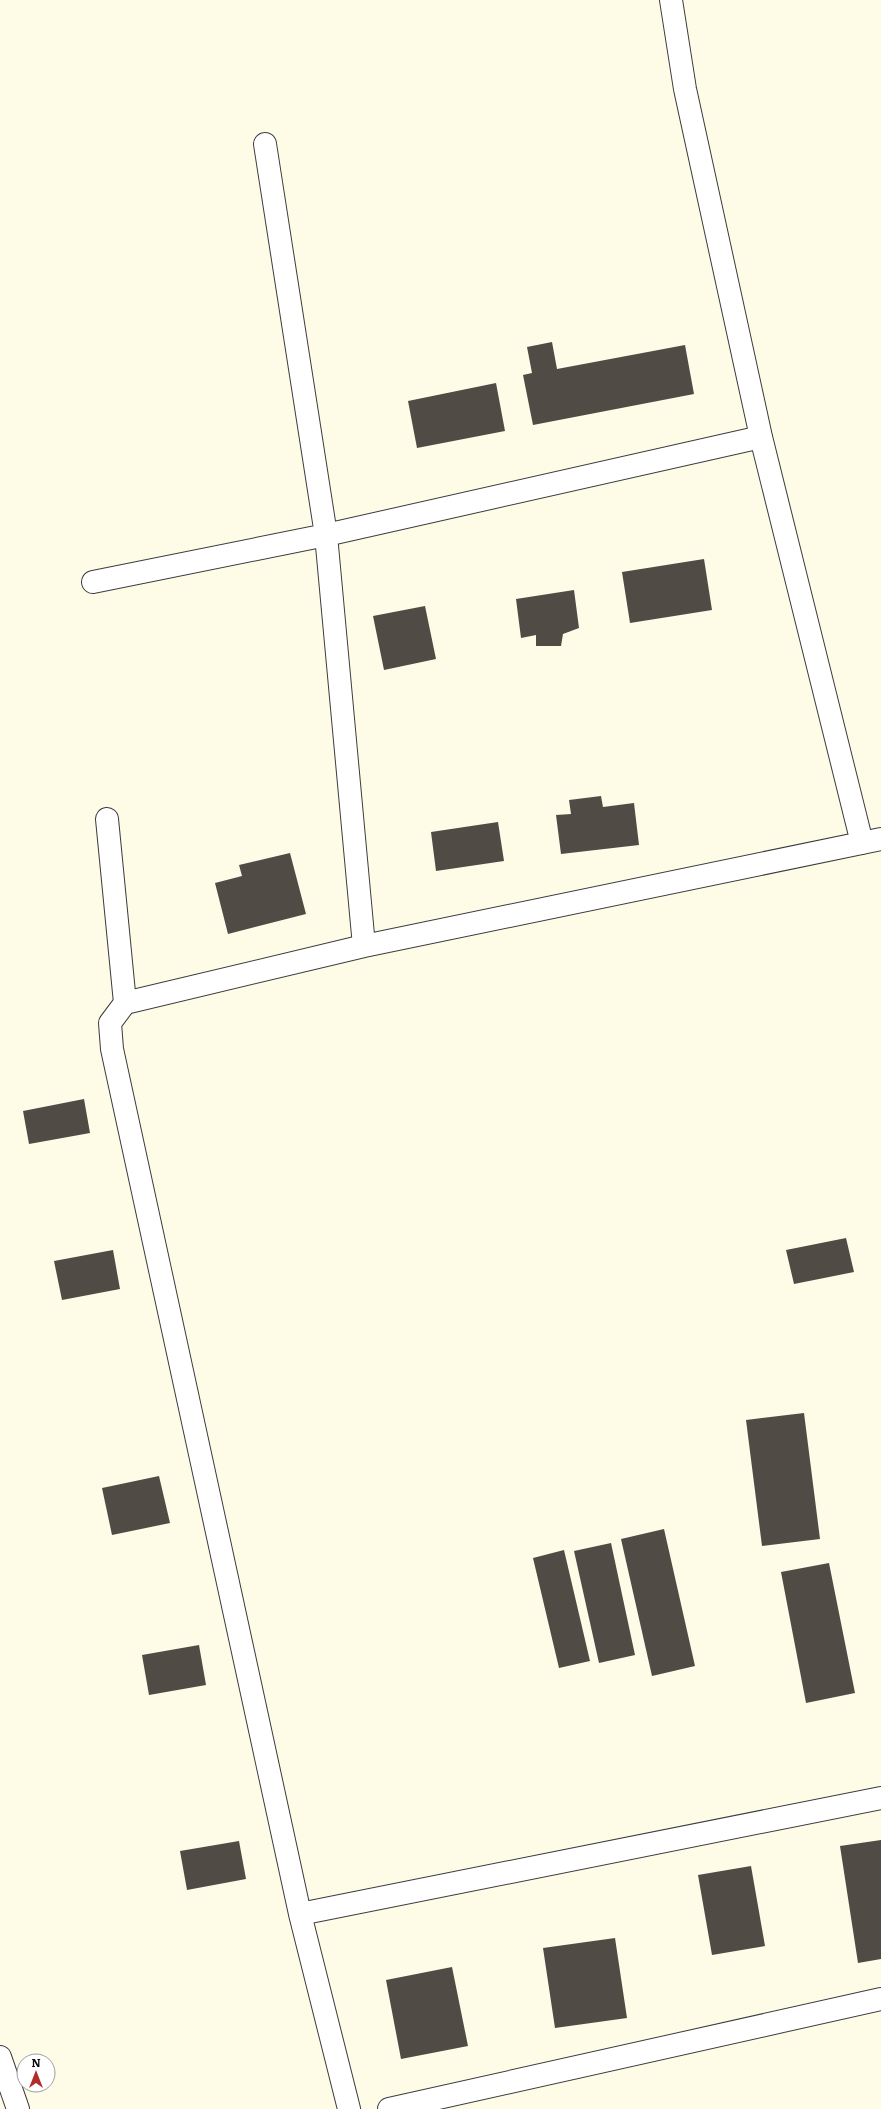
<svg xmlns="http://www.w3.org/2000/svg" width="881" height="2109" font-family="Literata,serif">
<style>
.building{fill:#514b46}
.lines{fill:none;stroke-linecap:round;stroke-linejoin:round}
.minor-casing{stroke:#3c3c3c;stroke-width:24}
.minor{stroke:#fff;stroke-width:22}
</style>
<rect width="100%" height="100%" fill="#fefbe7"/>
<path class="building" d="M552 342 557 369 685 345 694 394 533 425 523 375 532 373 527 347Z
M496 383 505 431 417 448 408 401Z
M704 559 712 610 630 623 622 572Z
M574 590 579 628 563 634 561 646H536V635L521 638 516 599Z
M425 606 436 659 384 670 373 616Z
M601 796 603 807 634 803 639 845 561 854 556 815 571 814 569 800Z
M498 822 504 861 436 871 431 832Z
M290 853 306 914 228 934 215 883 242 876 239 865Z
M84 1099 90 1133 29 1144 23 1111Z
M846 1238 854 1272 794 1284 786 1250Z
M113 1250 120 1289 62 1300 54 1261Z
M804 1413 820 1539 762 1546 746 1420Z
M159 1476 170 1523 112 1535 102 1488Z
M664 1529 695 1666 652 1676 621 1539Z
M611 1543 635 1655 599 1663 574 1551Z
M564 1550 590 1661 559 1668 533 1558Z
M829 1563 855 1693 806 1703 781 1572Z
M199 1645 206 1685 149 1695 142 1655Z
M881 1840V1959L858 1963 840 1846Z
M239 1841 246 1879 187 1890 180 1851Z
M751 1866 765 1946 712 1955 698 1875Z
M615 1938 627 2018 555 2028 543 1948Z
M452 1967 468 2046 401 2059 386 1980Z"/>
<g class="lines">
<g class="minor-casing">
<path id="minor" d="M671 0 685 89 761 437 862 843
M265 144 326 535 364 946
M93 582 326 535 761 437
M107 819 125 1003
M300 1914 881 1798
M0 2057 18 2109
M349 2109 300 1914 112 1049 110 1023 125 1003 364 946 881 839
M389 2109 881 1999"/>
</g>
<use href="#minor" class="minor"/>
</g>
<g transform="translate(36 2073)"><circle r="19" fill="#ffffff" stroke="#9d9d9d"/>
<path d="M0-3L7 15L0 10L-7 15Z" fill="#b12d2a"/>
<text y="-6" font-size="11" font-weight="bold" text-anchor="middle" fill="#090909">N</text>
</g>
</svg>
